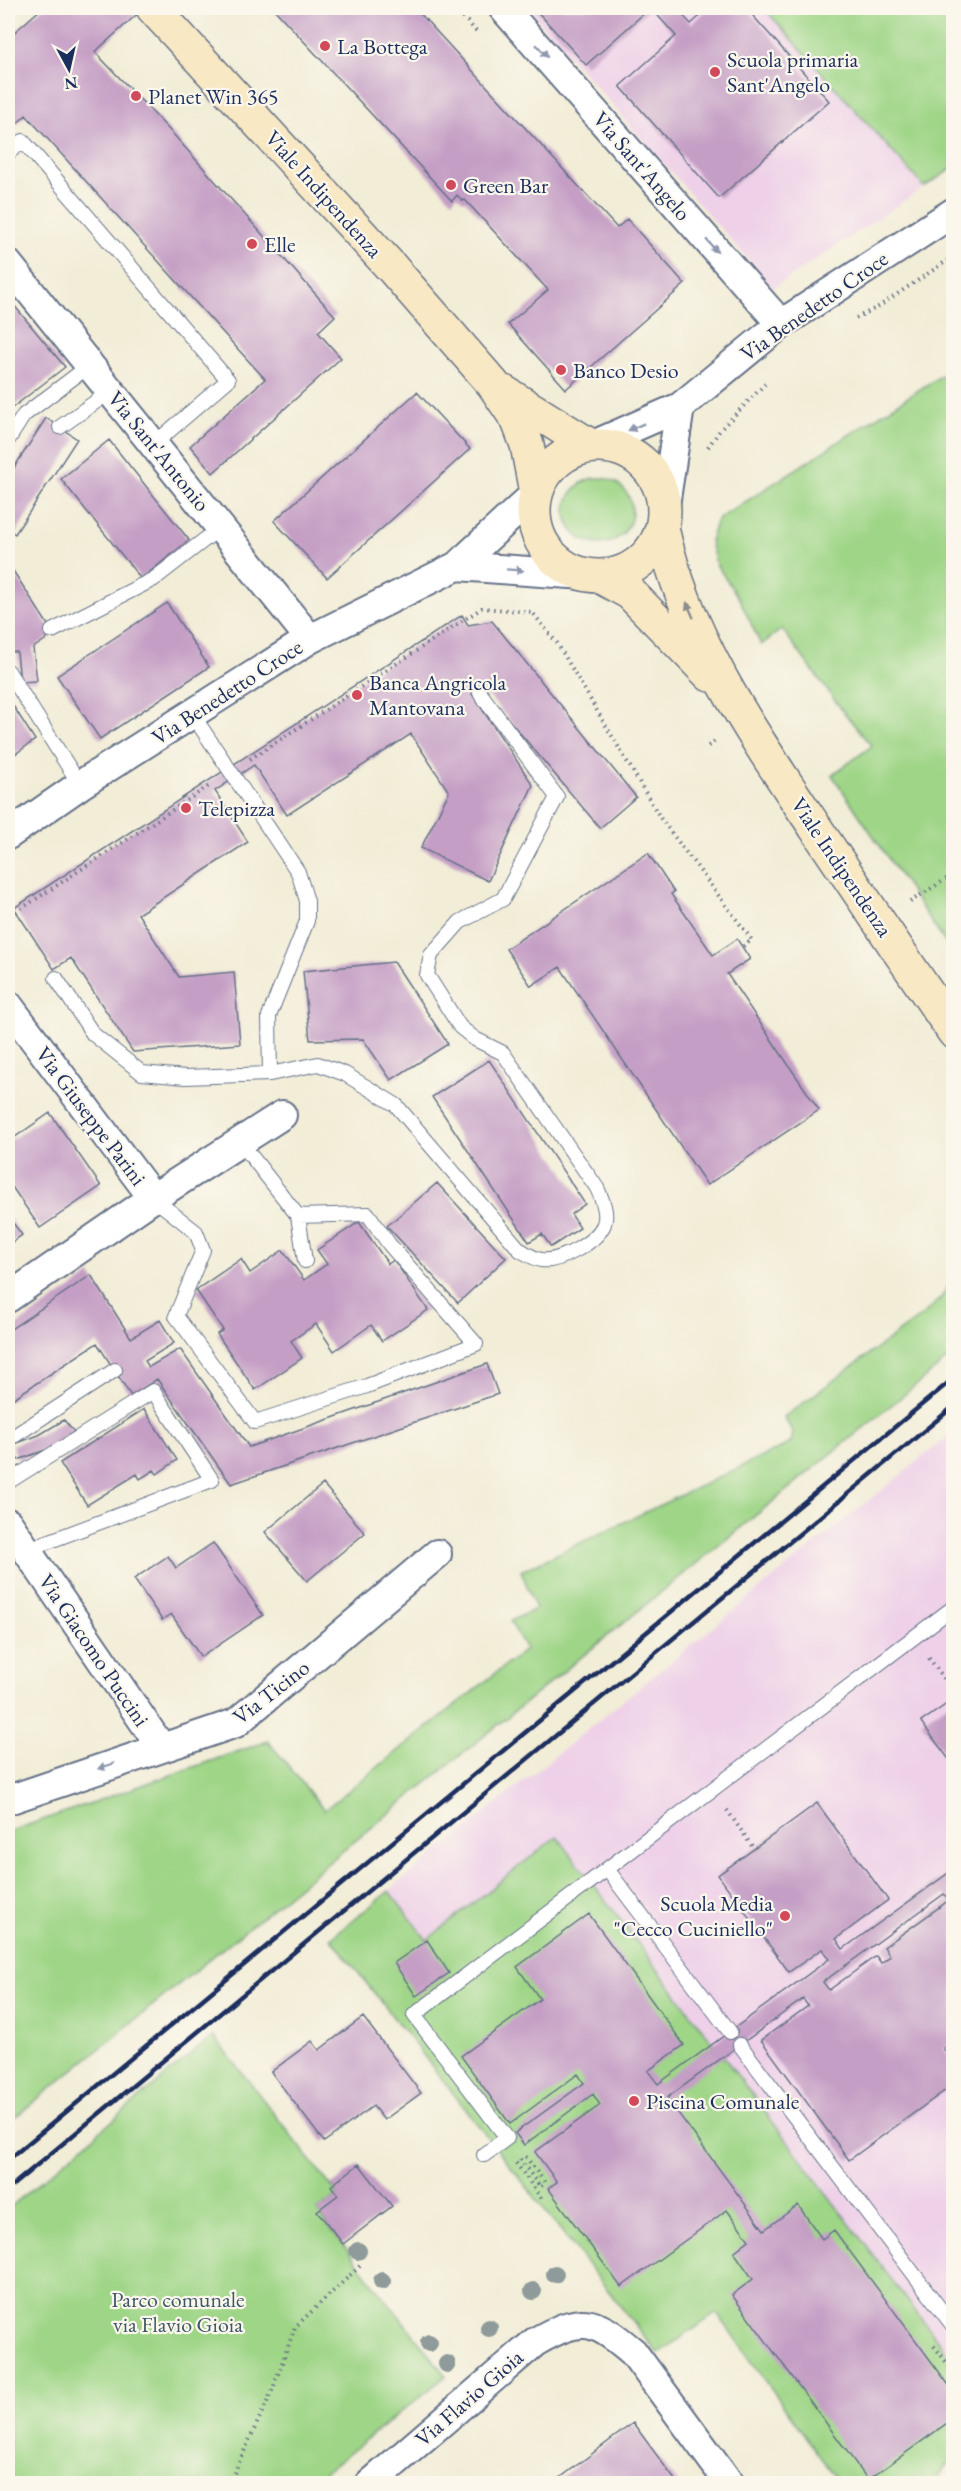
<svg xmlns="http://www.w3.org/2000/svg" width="961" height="2491" font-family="'EB Garamond',serif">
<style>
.built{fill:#eed0e8}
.green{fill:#9ed586;stroke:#5c8272;stroke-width:1.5}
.building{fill:#c49ec5;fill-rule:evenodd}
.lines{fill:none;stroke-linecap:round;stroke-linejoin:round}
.service-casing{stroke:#667288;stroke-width:16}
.minor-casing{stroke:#667288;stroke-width:32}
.secondary-casing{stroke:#667288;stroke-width:36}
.path{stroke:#667288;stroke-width:4;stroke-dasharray:1.5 4.5;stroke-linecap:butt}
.service{stroke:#fff;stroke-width:14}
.minor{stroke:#fff;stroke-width:28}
.secondary{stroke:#f8e8c3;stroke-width:33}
.rail{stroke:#1b2f5e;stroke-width:4.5}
.tree{fill:#8e9b9a}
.oneway{fill:#8d97ae}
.oneway2{fill:#8a8c90}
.poi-dot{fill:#d1495b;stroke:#fbf7ec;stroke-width:2}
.labels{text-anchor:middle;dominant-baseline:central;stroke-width:4.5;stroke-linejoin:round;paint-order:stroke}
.poi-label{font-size:22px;fill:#1b2f5e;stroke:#fbf7ec;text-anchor:start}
.street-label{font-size:22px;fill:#1b2f5e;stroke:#fbf7ec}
.park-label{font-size:22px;fill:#3c5868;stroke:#fbf7ec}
</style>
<rect width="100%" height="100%" fill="#fbf7ec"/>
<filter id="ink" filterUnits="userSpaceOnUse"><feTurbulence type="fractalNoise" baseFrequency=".0167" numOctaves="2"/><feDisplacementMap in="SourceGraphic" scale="12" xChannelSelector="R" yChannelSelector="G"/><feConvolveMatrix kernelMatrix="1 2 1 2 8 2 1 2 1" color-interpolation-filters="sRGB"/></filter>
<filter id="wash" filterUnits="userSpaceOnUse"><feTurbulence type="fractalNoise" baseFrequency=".008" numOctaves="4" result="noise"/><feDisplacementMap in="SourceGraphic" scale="24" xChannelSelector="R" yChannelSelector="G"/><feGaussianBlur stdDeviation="1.35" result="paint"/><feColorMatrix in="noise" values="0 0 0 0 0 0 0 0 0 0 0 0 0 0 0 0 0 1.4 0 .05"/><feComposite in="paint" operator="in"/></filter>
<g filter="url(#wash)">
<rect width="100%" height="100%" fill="#f2edd7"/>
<path class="built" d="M527 8H953V168L773 288Z
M953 1432V2361L557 1837 427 1940 389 1891Z"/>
<path class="green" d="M764 8H953V168L924 187Z
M953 368V954L832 775 872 746 845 714 782 629 761 645 740 600 716 564 710 541 717 520Z
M566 511a33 33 0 1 1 66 0a33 33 0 1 1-66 0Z
M953 1278V1355L8 2123V1832L268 1741 324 1810 526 1649 510 1621 536 1609 521 1571 791 1443 793 1432 784 1417 925 1313 941 1298Z
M557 1836 953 2361V2456L934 2483H839L717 2313 658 2354 331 1938 389 1891 427 1940Z
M213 2036 338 2195 317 2211 446 2376 312 2483H8V2209Z"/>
<g id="blocks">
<path class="building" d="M42 8H144L95 52 174 135 335 316 318 332 341 358 213 473 190 446 265 379 26 115 8 132V38Z
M273 8H415L617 228 627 219 685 284 566 389 508 324 548 290 465 200 463 201 457 195 452 201Z
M534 8H650L586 65Z
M651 8H676L691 24 709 8H746L829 101 719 198 620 86 676 36Z
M8 298 65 367 8 411Z
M417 392 470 449 327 578 274 521Z
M46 418 77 439 15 534 8 529V477Z
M109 440 189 540 141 579 61 479Z
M8 563 54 634 33 648 37 681 20 682 17 652H8Z
M167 603 209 667 100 739 57 676Z
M462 615 468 625 492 621 636 797 600 828 482 688 472 694 533 785 488 881 421 848 449 792 411 734 287 815 254 765 215 791 248 842 138 914 179 977 234 972 240 1044 133 1052 71 958 54 969 14 908Z
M8 698 35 740 8 759Z
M648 853 674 892 671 894 713 955 737 939 750 959 727 974 819 1110 707 1185 560 967 531 986 506 949Z
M394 962 448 1044 391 1080 363 1039 310 1040 303 971Z
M489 1060 585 1204 571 1214 580 1228 551 1247 542 1234 529 1242 432 1097Z
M50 1113 101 1186 40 1228 8 1181V1142Z
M437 1183 506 1258 458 1303 387 1226Z
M8 1216 22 1235 8 1245Z
M359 1222 388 1264 394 1260 428 1310 382 1341 371 1325 334 1351 316 1324 291 1341 302 1358 255 1390 217 1334 223 1330 196 1290 241 1259 250 1273 283 1250 304 1280 327 1264 317 1250Z
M91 1275 131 1338 160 1320 174 1343 145 1361 149 1367 180 1349 249 1447 487 1364 498 1394 231 1484 157 1379 131 1396 97 1343 8 1402V1331Z
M144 1409 177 1460 157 1474 154 1470 140 1479 137 1474 87 1505 60 1463Z
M64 1420 74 1432 48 1449 18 1460 12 1445 39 1435Z
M323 1484 365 1533 307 1581 265 1532Z
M213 1543 263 1615 201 1657 171 1614 162 1620 134 1579 168 1556 176 1568Z
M954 1699V1766L921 1722Z
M817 1803 888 1900 836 1939 843 1949 954 1869V2044L952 2042 943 2048 954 2062V2084L849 2160 761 2040 808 2006 803 1999 667 2098 764 2230 798 2205 822 2239 834 2230 954 2392V2418L868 2480 732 2295 753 2279 734 2252 749 2240 727 2210 621 2287 548 2188 557 2182 535 2152 600 2105 593 2094 524 2145 515 2133 584 2083 578 2074 510 2124 461 2056 540 1999 517 1967 589 1914 684 2045 648 2071 658 2084 829 1959 822 1949 789 1972 718 1875ZM944 1894 949 1900 884 1947 890 1956 881 1963 876 1956 829 1990 823 1982Z
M427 1940 449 1973 416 1996 394 1963Z
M363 2017 421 2093 384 2120 373 2106 324 2142 271 2072 312 2041 319 2050Z
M359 2164 392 2206 343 2244 317 2211 338 2195 331 2186Z
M633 2423 678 2484H552Z"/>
</g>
</g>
<g filter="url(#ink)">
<use href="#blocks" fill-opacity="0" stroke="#667288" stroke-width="1.5"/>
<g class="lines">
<g class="service-casing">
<path id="service" d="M8 153 23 141 228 380 154 444
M60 427 111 391
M8 440 24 415 90 365
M52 631 154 579 221 527
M8 671 80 785
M192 714 298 872 307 901V921L269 1016 270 1074 318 1064 345 1074 396 1105 520 1250C526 1253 534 1259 541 1260 559 1263 597 1242 604 1224 608 1212 602 1199 597 1188L503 1053 475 1039 460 1027 427 975 431 955 460 922 503 899 557 797 480 693
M56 978 93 1034 142 1073 185 1077 270 1074
M153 1198 196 1232 203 1250 176 1316 255 1422 367 1386 476 1344 389 1244 368 1214 298 1216 241 1143
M298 1216 305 1261
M8 1440 115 1370
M8 1482 153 1391 212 1480 26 1550
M607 1869 954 1607
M740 2045 954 2327
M484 2155 507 2138 414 2015 607 1869 730 2032"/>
</g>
<g class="minor-casing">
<path id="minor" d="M503 8 781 324
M8 264 310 639
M591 446 680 407 781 324 954 212
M664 512 680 407
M457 566 599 576
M8 835 80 785 310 639 457 566 536 493
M8 1005 153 1198 8 1298
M153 1198 282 1115
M8 1523 161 1747
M8 1800 236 1723 437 1554
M370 2484 535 2342C581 2316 592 2317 633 2352L730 2484"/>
</g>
<g class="secondary-casing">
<path id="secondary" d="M153 8 392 268 493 384 518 421 527 445 536 493
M504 392 591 446
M534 511a65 65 0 1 1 130 0a65 65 0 1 1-130 0Z
M662 528C686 638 754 736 815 827 861 895 907 964 954 1032
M599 576 630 593 710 675"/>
</g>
<path class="path" d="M455 8 476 31
M856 318 878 307 954 256
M708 447 721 429 765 384
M708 746 717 740
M250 759 482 608 532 612 557 643 661 819 752 940 742 947
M910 902 954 874
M16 912 209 786
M929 1658 954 1692
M727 1810 754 1849
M520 2159 540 2187 545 2183 524 2154
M516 2163 542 2199
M934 2346 954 2372
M229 2484 272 2391 295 2327 360 2266"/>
<use href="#service" class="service"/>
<use href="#minor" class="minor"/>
<use href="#secondary" class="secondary"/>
<path class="rail" d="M8 2160 954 1378
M8 2189 954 1406"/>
</g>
<g class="tree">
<circle cx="358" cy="2251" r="9"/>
<circle cx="555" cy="2274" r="9"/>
<circle cx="382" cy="2281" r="9"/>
<circle cx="533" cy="2291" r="9"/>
<circle cx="489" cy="2328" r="9"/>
<circle cx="429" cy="2343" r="9"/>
<circle cx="447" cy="2364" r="9"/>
</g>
<defs><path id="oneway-solid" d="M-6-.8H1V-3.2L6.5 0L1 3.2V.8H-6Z" transform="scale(1.5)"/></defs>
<g class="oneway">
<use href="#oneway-solid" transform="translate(542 51) rotate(49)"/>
<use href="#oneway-solid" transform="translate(712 246) rotate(49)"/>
<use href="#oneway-solid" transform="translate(636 427) rotate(156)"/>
<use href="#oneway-solid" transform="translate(515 570) rotate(4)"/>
<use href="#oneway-solid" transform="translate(106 1766) rotate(161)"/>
</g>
<use class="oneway2" href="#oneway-solid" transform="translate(690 610) rotate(-114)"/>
</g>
<g class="poi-dot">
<circle cx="325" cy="46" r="6"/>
<circle cx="715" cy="72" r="6"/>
<circle cx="136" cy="96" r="6"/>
<circle cx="451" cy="185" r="6"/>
<circle cx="252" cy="244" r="6"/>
<circle cx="561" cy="370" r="6"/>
<circle cx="357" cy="695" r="6"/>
<circle cx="186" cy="808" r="6"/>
<circle cx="785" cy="1916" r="6"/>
<circle cx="634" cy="2101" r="6"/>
</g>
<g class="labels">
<g class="poi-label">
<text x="337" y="46">La Bottega</text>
<text x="727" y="59">Scuola primaria<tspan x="727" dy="25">Sant'Angelo</tspan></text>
<text x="148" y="96">Planet Win 365</text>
<text x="463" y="185">Green Bar</text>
<text x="264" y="244">Elle</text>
<text x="573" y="370">Banco Desio</text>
<text x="369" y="682">Banca Angricola<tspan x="369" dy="25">Mantovana</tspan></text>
<text x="198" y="808">Telepizza</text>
<text x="773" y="1903" text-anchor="end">Scuola Media<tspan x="773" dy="25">"Cecco Cuciniello"</tspan></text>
<text x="646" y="2101">Piscina Comunale</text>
</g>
<g class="street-label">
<text transform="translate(642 166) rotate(49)">Via Sant'Angelo</text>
<text transform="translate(324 194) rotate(48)">Viale Indipendenza</text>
<text transform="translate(814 306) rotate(-35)">Via Benedetto Croce</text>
<text transform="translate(159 451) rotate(51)">Via Sant'Antonio</text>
<text transform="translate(227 692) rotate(-33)">Via Benedetto Croce</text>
<text transform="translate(842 867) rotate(56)">Viale Indipendenza</text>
<text transform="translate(91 1116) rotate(53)">Via Giuseppe Parini</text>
<text transform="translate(94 1650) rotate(56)">Via Giacomo Puccini</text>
<text transform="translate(271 1692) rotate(-38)">Via Ticino</text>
<text transform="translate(469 2398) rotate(-41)">Via Flavio Gioia</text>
</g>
<g class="park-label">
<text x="178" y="2299">Parco comunale<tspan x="178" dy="25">via Flavio Gioia</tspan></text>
</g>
</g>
<rect width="961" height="2491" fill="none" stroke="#fbf7ec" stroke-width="30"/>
<g transform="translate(69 69) rotate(172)" stroke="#fbf7ec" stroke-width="4.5" paint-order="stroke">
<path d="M0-4.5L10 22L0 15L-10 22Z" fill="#1b2f5e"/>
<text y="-9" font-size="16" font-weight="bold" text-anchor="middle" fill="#1b2f5e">N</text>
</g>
</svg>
